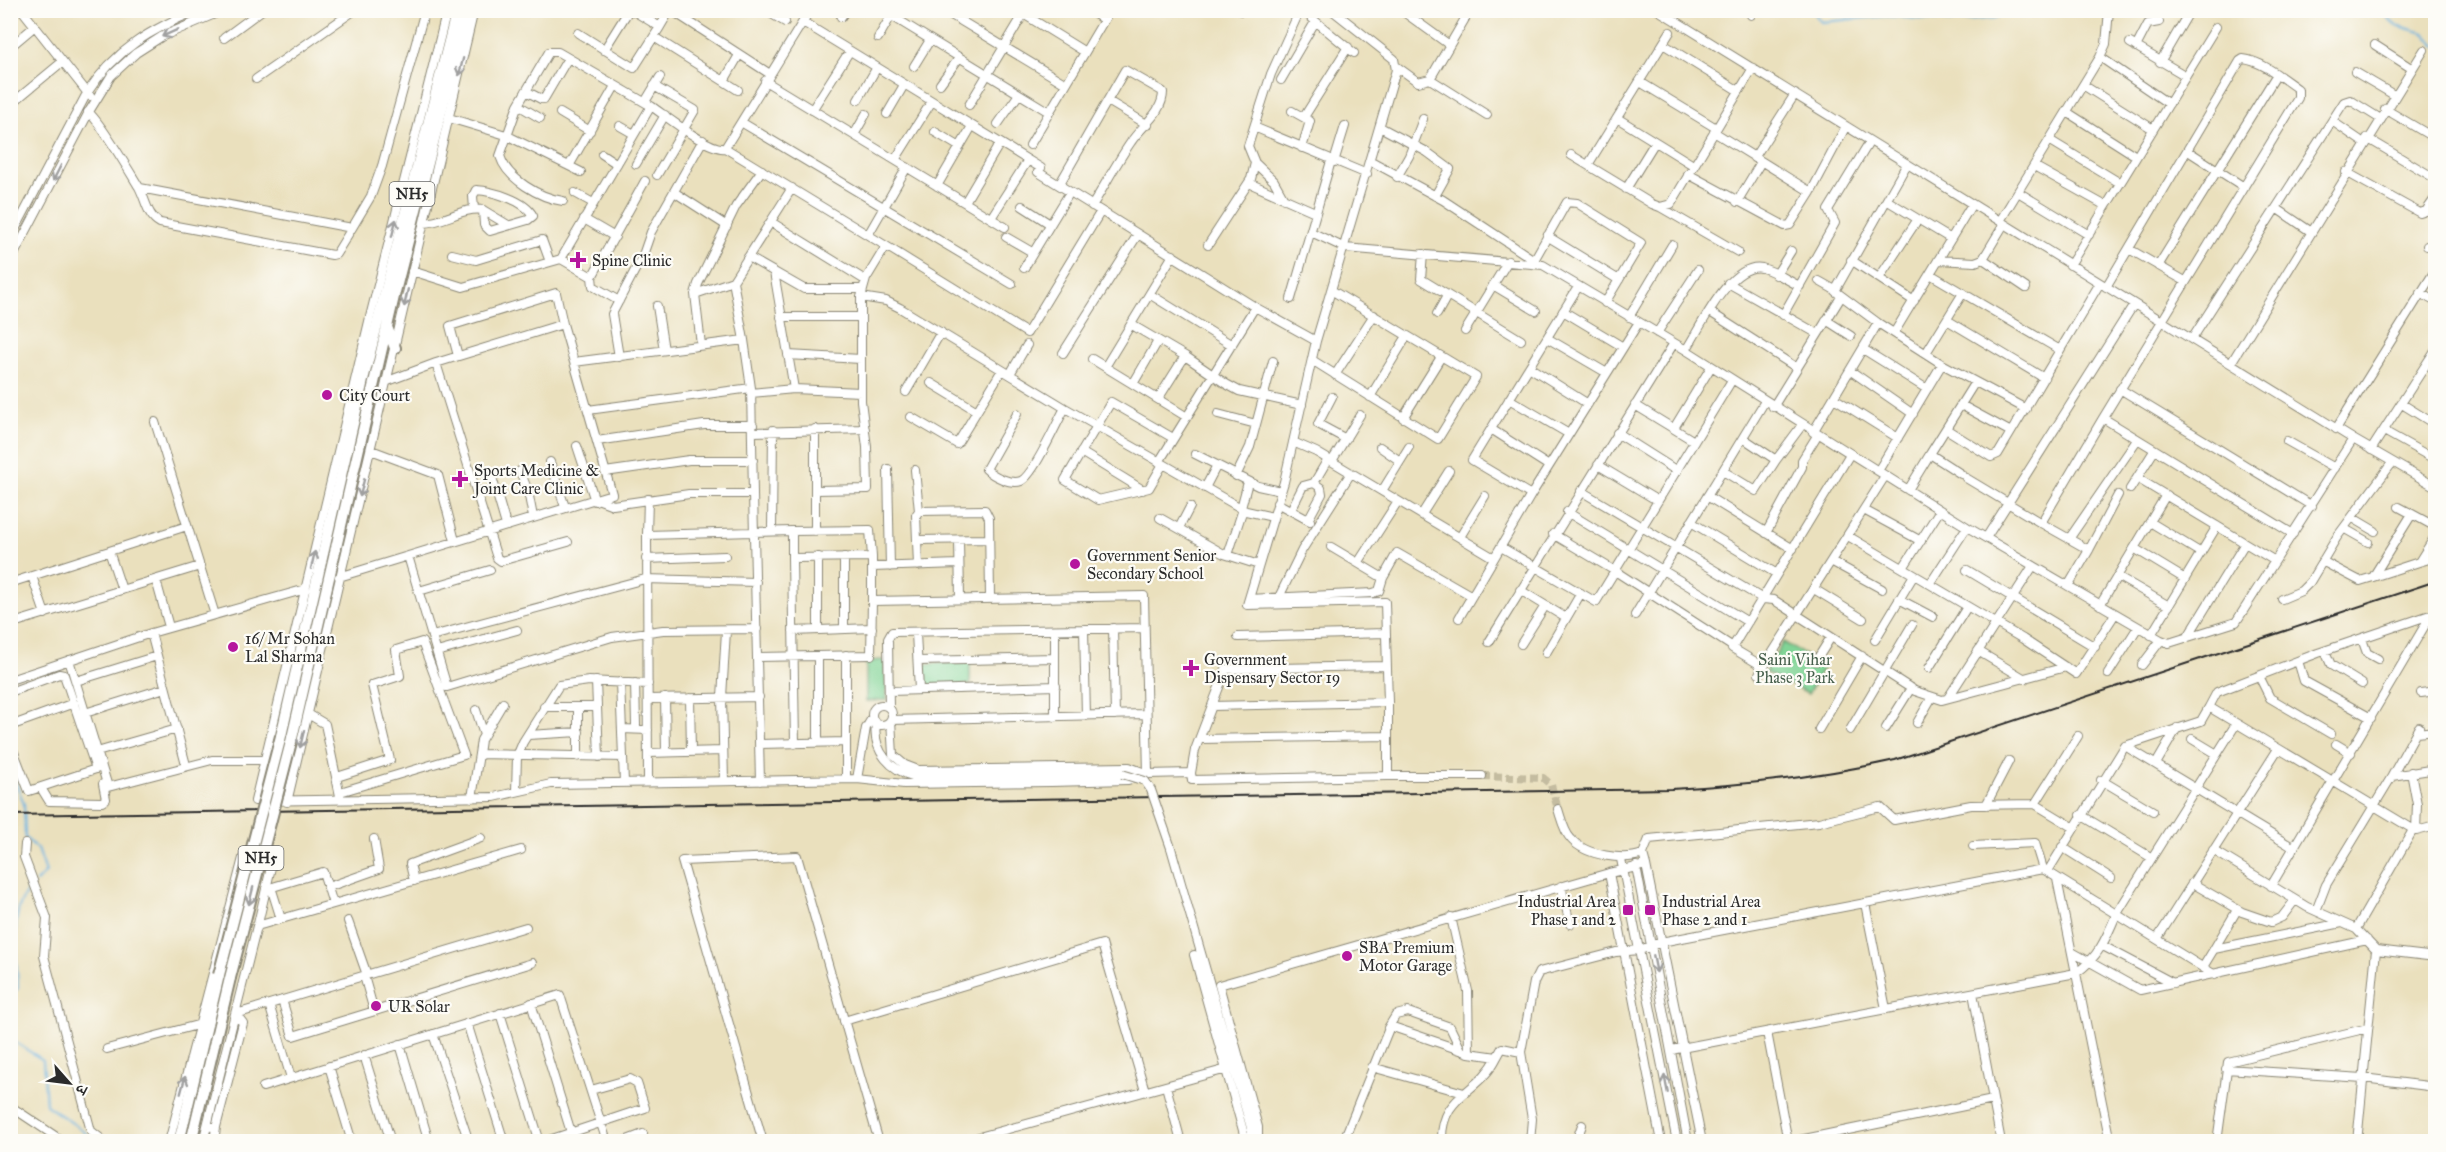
<svg xmlns="http://www.w3.org/2000/svg" width="2446" height="1152" font-family="'IM FELL Great Primer','Noto Serif Devanagari',serif">
<style>
.green{fill:#81d496;stroke:#568060;stroke-width:1.5}
.lines{fill:none;stroke-linecap:round;stroke-linejoin:round}
.stream{stroke:#69b2e1;stroke-width:2}
.minor-tunnel{stroke:#c4bca0;stroke-width:8;stroke-dasharray:8 4;stroke-linecap:butt}
.minor-casing{stroke:#8a8674;stroke-width:10}
.highway-casing{stroke:#8a8674;stroke-width:14}
.minor{stroke:#fff;stroke-width:8}
.highway{stroke:#fff;stroke-width:10}
.rail{stroke:#2b2b2b;stroke-width:2}
.minor-bridge-casing{stroke:#8a8674;stroke-width:10;stroke-linecap:butt}
.highway-bridge-casing{stroke:#8a8674;stroke-width:14;stroke-linecap:butt}
.minor-bridge{stroke:#fff;stroke-width:8}
.highway-bridge{stroke:#fff;stroke-width:10}
.oneway{stroke:#a0a0a0}
.poi-dot{fill:#b5179e;stroke:#fdfcf7;stroke-width:2}
.labels{text-anchor:middle;dominant-baseline:central;stroke-width:4.5;stroke-linejoin:round;paint-order:stroke}
.shield{fill:#fdfcf7;stroke:#6a6a68;stroke-width:1.5}
.shield-label{font-size:15px;font-weight:bold;fill:#2b2b2b}
.poi-label{font-size:16px;fill:#2b2b2b;stroke:#fdfcf7;text-anchor:start}
.park-label{font-size:16px;fill:#455e4b;stroke:#fdfcf7}
</style>
<rect width="100%" height="100%" fill="#fdfcf7"/>
<filter id="ink" filterUnits="userSpaceOnUse"><feTurbulence type="fractalNoise" baseFrequency=".0167" numOctaves="2"/><feDisplacementMap in="SourceGraphic" scale="12" xChannelSelector="R" yChannelSelector="G"/><feConvolveMatrix kernelMatrix="1 2 1 2 8 2 1 2 1" color-interpolation-filters="sRGB"/></filter>
<filter id="wash" filterUnits="userSpaceOnUse"><feTurbulence type="fractalNoise" baseFrequency=".008" numOctaves="4" result="noise"/><feDisplacementMap in="SourceGraphic" scale="24" xChannelSelector="R" yChannelSelector="G"/><feGaussianBlur stdDeviation="1.35" result="paint"/><feColorMatrix in="noise" values="0 0 0 0 0 0 0 0 0 0 0 0 0 0 0 0 0 1.4 0 .05"/><feComposite in="paint" operator="in"/></filter>
<g filter="url(#wash)">
<rect width="100%" height="100%" fill="#eae0bd"/>
<path class="green" d="M1783 642 1824 666 1808 694 1765 672Z
M884 660 887 700 866 701V661Z
M970 662V685L924 686 925 664Z"/>
<g class="lines">
<path class="stream" d="M1812 10 1821 22 1887 16 1953 22 1994 18 2013 10
M2380 10 2395 25 2424 33 2436 46
M10 767 24 804 25 838 38 849 46 872 36 882
M10 996 18 988C17 956 7 910 32 886
M10 1039 43 1060 46 1105 81 1129 94 1142"/>
</g>
</g>
<g filter="url(#ink)">
<g class="lines">
<path class="minor-tunnel" d="M1482 776 1543 778 1551 785 1558 809"/>
<g class="minor-casing">
<path id="minor" d="M22 10 90 96
M447 10 371 313 255 801 494 797 551 784 857 779 866 728 872 718
M632 10 660 27 670 10
M671 10 770 74
M765 10 785 22
M810 10 725 148 886 246 866 279 861 297V401L867 447 868 489 816 490
M882 10 1049 112
M943 10 1066 84
M1017 10 1085 52
M1089 10 1104 20
M1300 10 1271 74 1254 127 1367 174
M1302 10 1354 53
M1401 10 1448 44
M1658 10 2353 439 2436 487
M1241 11V10
M1751 15 1754 10
M841 17 846 10
M803 22 932 101 895 160
M578 33 634 68 660 27
M654 37 738 90
M224 38 262 10
M878 38 891 16
M2130 43 2186 76
M1663 44 1739 91
M2375 45 2411 68
M10 47 35 26
M2136 47 2148 24 2159 22
M604 50 629 10
M2100 57 2169 104
M2160 62 2188 14
M914 66 930 40
M1396 66 1418 82 1430 79 1470 10
M2355 72 2394 95
M256 79 355 10
M1430 79 1487 115
M1281 80 1315 22
M724 81 739 55
M765 81 1005 227
M1640 82 1716 128
M940 84 959 58
M2083 85 2153 129
M654 86 695 110 657 175
M526 91 541 99
M544 99 568 58
M858 100 876 69
M932 101 1041 168
M1108 101 1148 125
M645 102 660 77
M10 105 62 62
M518 105 540 118
M969 105 1026 10
M2385 109 2436 139
M812 110 849 52
M1292 111 1310 121 1302 148
M88 112C98 118 131 174 139 187 146 200 147 216 160 223L332 255 336 254 352 228 140 188
M2067 112 2136 156
M560 113 590 131
M887 114 904 85
M1304 117 1348 47
M449 118 506 135 581 172
M1617 118 1693 165
M2332 121 2364 143
M741 122 1012 284
M998 124 1019 94
M620 126 634 134
M1380 127 1427 152 1450 169 1435 196
M935 132 960 147
M1714 132 1811 192
M854 135 866 114
M2367 138 2436 179
M2051 141 2120 183
M1030 145 1110 10
M2188 151 2244 187
M602 154 617 164
M1571 155 1652 204 1660 207 1671 204 1753 68
M1754 158 1795 94
M1371 161 1443 200 1534 260
M1334 162 1345 126
M1255 163 1274 181 1284 199
M636 164 665 115
M1907 164 1835 291 1878 323 1942 364
M1588 165 1670 32
M569 166 615 86
M2034 166 2106 206
M2346 172 2420 213 2426 211 2436 197
M1688 174 1785 226 1790 225 1811 192 1846 126
M1397 177 1409 156 1423 119
M645 181 592 277 561 259 651 106C666 116 709 151 725 148
M1249 183 1315 212
M1059 185 1125 70 1160 90 1163 92C1163 113 1141 126 1131 142 1117 162 1105 185 1092 206
M937 186 972 126
M1626 189 1655 142
M674 192 727 226
M2018 192 2089 235
M575 193 593 203
M563 201C540 198 507 179 500 156L518 105 549 52H558L651 106
M1888 201 1951 239
M965 202 1000 143
M1737 202 1761 162
M1022 206 1050 224
M1660 207 1738 252
M2276 208 2310 231
M483 210 508 225
M1101 211 1255 307 1316 341
M991 218 1028 160
M584 219 615 237
M2000 221 2100 57 2106 44 2109 10
M771 222 865 280
M424 223C445 222 463 207 483 210L484 225 490 231 528 220 533 216C525 200 492 191 476 190L473 196 474 209
M352 228 371 196 382 166 425 10
M1311 232 1345 248 1543 265 1686 350 1967 527 2161 640 2169 643 2236 622 2353 439
M868 235 907 167
M1547 236 1619 280
M1006 237 1032 252
M10 239 87 93C115 50 151 29 198 10
M1208 245 1251 179 1255 163 1248 146 1254 127
M886 246 1027 333 1101 211 1038 172
M2427 246H2436
M2129 249 2185 281
M452 254 476 260 542 240 550 262
M1423 254 1421 279 1521 340
M748 257 804 289H863
M1983 259 2026 288
M1851 260 1914 301
M1938 260 1975 262 1983 259 2004 224
M10 262 90 110 111 76 136 53 161 37 224 10
M1533 262 1567 202 1577 203 1641 243 1605 303
M2070 265 2216 27
M2158 266 2277 74
M1024 268 1070 192
M412 271 463 287 561 259
M774 272 794 389
M1930 274 2060 350
M1776 275 1791 251
M592 277 593 286 619 301
M1879 278 1918 219
M1819 281 1835 290
M1728 283 1818 334
M1493 285 1536 311
M1578 287 1472 460 1531 495 1639 322
M2106 287 2240 61 2243 59C2262 61 2282 78 2298 89V98L2103 418 2293 534
M2420 293 2436 302
M695 294 733 281
M1151 295 1232 345
M861 297 886 301 900 308 1065 408 1246 511 1273 517
M1291 299 1331 161
M657 306 664 350
M1563 311 1623 347
M1710 312 1797 368
M1437 314 1447 296
M1783 315 1835 223 1828 210 1870 141
M781 317H861
M1629 317 1672 245
M1826 320 1851 336
M1947 320 2044 378
M1132 325 1185 356 1226 384 1239 391 1302 405
M1465 331 1508 261
M1657 333 1698 270
M1894 333 1972 204
M1547 338 1607 373
M2192 339 2344 102 2350 100 2379 118
M744 340 733 281 792 188
M701 345 695 294 698 284 736 206 762 170
M1863 349 1927 389
M1686 350C1701 327 1730 262 1762 268 1775 271 1788 281 1800 286
M1063 353 1138 234
M1926 353 1963 293
M788 355 861 359
M458 356 450 326 556 293 563 324
M619 357 612 314 643 255 651 232 703 140
M1092 359 1187 417
M1312 360 1438 439 1476 377 1331 290
M574 362 744 340 751 388
M436 363 497 558 501 561 568 542
M2231 363 2424 50
M1105 367 1173 255
M1529 367 1588 404
M1851 371 1913 414
M1010 374 1027 345
M1335 375 1374 315
M931 383 977 411
M1133 384 1158 341
M2120 389 2312 506
M906 392 941 332
M751 393 794 389 861 392
M1332 397 1318 424 1346 439
M1370 397 1407 336
M1834 398 1898 438
M1158 399 1185 356
M1509 399 1569 434
M2402 404 2436 425
M1635 405 1694 441
M1961 405 2011 432
M1773 407 1841 297
M588 410 751 388 753 494
M1017 414 986 469C993 476 1011 485 1021 481 1034 475 1057 422 1065 408
M1218 414 1256 424
M911 417 957 444 1002 370
M1403 418 1441 357
M155 422 215 615
M1674 428 1711 367
M815 429V531
M1491 429 1549 466
M1946 429 1991 457 1998 454 2100 283
M2336 429 2436 269
M2384 431 2436 460
M754 432 865 429
M1813 432 1878 323
M1617 433 1677 471
M597 441 704 425H753
M2287 441 2335 468
M1293 442 1316 452 1494 558
M577 446 595 501
M1380 447 1400 461
M371 450 438 475 455 541
M2371 450 2436 349
M2154 451 2137 478 2275 561
M1081 452 1143 490
M1195 454 1258 486 1281 491
M1930 454 1975 382
M1776 460 1802 425
M1332 461 1360 415
M550 462 565 507
M1159 462 1255 307
M1163 464 1149 488 1098 500 1065 480 1111 402 1173 438
M1598 465 1658 501
M888 469 890 567
M915 470 919 511 916 515 918 566
M520 471 528 491 533 517
M1723 471 1756 491 1776 460 1743 438
M1878 471 1942 364 2026 409
M605 472 689 460H753
M491 474 506 525
M1236 476 1250 447 1273 361
M1966 478 2041 523
M1314 483 1328 459
M1205 488 1217 465
M2130 489 2137 478
M1908 490 1930 454 1961 474
M1382 491 1409 447
M1581 491 1763 599 1774 600 1915 691 1942 700 2066 667
M1707 496 1793 549
M600 500 613 505 689 494H753L760 781
M1277 503 1310 521
M2399 507 2436 527
M1241 508 1248 482
M1291 510 1303 486 1314 483 1321 488 1322 494 1308 520
M1864 510 1921 541
M919 511 985 510 989 518 990 598
M1567 512 1748 622
M1422 514 1449 471
M2412 514 2373 577 2419 562 2436 535
M1160 518 1224 554 1259 565
M2353 518 2375 531
M1691 522 1777 574
M2150 522 2201 553
M1179 528 1190 507
M2345 529 2368 542
M772 531 773 430
M792 531 870 530 872 557
M1766 533 1802 467V460L1818 434
M1553 534 1615 571 1733 647
M647 535 648 499
M1848 536 2023 639 2076 674 2115 614
M1460 537 1485 496
M1986 538 2134 304
M2069 539 2137 440
M917 540 989 539
M959 540 960 599
M1331 547 1383 578
M1501 547 1596 602 1732 380
M2134 548 2185 579
M2089 550 2118 495
M109 551 122 590
M1228 555 1243 509
M408 556 447 687 612 637 663 630 757 629
M792 558 795 744
M646 559 725 556
M1831 561 1882 589
M2322 561 2360 581 2373 577
M2419 562 2436 557
M1358 563 1398 501
M872 567 959 564
M1903 568 1940 510
M1967 570 2095 647
M32 576 45 614
M2117 576 2169 606
M339 577 612 494 563 324 436 363 388 381
M156 580 169 627
M10 583 187 526
M1930 584 1967 527
M2068 586 2089 550 2041 523 2103 418
M1814 589 1863 619
M1520 590 1566 618
M419 591 490 570
M1280 595 1302 550 1351 473
M1249 599 1373 593 1379 591 1383 578 1397 553 1472 596
M1899 599 1933 617
M2282 599 2301 591 2310 582 2337 537 2392 463
M2100 605 2166 495
M2436 613 2318 653 2217 692 2209 707 2416 831 2436 826
M1635 615 1765 401
M1459 618 1531 495
M10 624 200 566
M1113 628 1115 715
M844 629V557
M1084 629 1086 716
M818 630V557
M1055 630V717
M793 631 872 628
M151 633 186 765
M916 633 919 690
M2151 635 2217 526
M432 636 645 579 756 582
M1238 637 1386 633
M2187 638 2245 543
M2362 639 2367 653 2378 659
M1875 640 1914 575
M1489 642 1674 343
M1521 644 1545 606
M1978 651 2025 679
M2325 651 2331 665 2362 684
M437 652 517 630
M1546 653 1581 593
M818 656V742
M758 657 871 655 872 601
M69 660 108 787 212 760H265
M918 661 1055 658
M1816 661 1831 637
M2298 661 2304 681 2371 718
M2142 665 2161 640
M1764 667 1732 648 1850 454
M1929 668 1967 607
M1759 674 1885 476
M2108 674 2138 627
M2259 676 2270 698 2331 734
M10 680 151 633 306 589
M76 681 157 656
M596 681 599 757
M635 683 636 725
M890 691 1056 686
M10 692 59 674 64 675 96 769 29 791 10 742
M2421 693 2436 691
M665 698 666 752
M690 698 691 751
M1948 698 2033 566
M648 699 759 697
M872 715a10 10 0 1 1 20 0a10 10 0 1 1-20 0Z
M1212 706 1388 702 1385 602 1247 605 1284 482 1316 341 1396 70 1394 59 1332 10
M544 707H597
M889 708 888 639 892 632 1144 628
M476 710 484 735
M85 713 165 688
M308 714 325 724 340 796
M1146 714 891 720 893 755 905 765 918 770 1129 767 1148 774
M1917 723 1932 697
M876 724C872 751 891 771 916 777L1122 774
M10 726 74 703
M2419 727 2392 776 2436 769
M1886 728 1911 688
M622 729 648 730
M1819 729 1862 656
M1850 730 1912 625
M2416 733 2436 731
M528 735 579 732
M1200 739 1388 736V702
M2192 739 2217 754
M760 744 846 742
M2336 744 2351 753
M2125 746 2294 848
M97 752 177 729
M648 753 723 751
M479 754 481 740 503 703
M578 757V707
M623 757 624 783
M2156 764 2177 728
M2411 772 2417 804 2416 831
M1191 773 1192 780 1388 776V736
M1388 776H1482
M337 777 390 760 372 685 400 676 396 650 422 642 464 755 340 792
M846 779V655
M857 779 904 784 1051 782 1128 780 1148 774 1191 773 1195 750 1226 669 1386 666
M2101 780 2153 811
M724 781 722 697 726 631
M648 782 647 535 792 531V558L872 557V601L1144 596 1148 774
M41 788 49 801 102 802 106 799 103 784
M516 791 517 756 523 742 559 685 589 681 648 684
M472 798 479 754 623 757 620 682
M287 802 474 10
M2035 804 2078 736
M1986 805 2009 761
M1558 809C1561 818 1564 832 1571 839 1586 856 1624 861 1643 854
M2081 815 2152 858
M25 844 24 857 47 918 44 956 91 1131 105 1142
M1973 846 2035 843 2043 869
M2062 847 2111 878
M1171 848 1255 1142
M2213 850 2307 907 2356 929 2413 830
M1621 859 1677 1142
M1646 865 1643 854 1649 839 1819 822 1880 807 1894 820 1971 805 2035 804 2073 827
M1636 866 1688 1142
M2048 871 2125 746 2201 721 2209 707
M1609 873 1661 1142
M2057 879 2110 1142
M414 881 410 864 481 838
M2192 883 2242 912 2271 922 2282 917 2295 900
M1561 886 1570 924
M2271 886 2431 615
M271 887 281 919
M328 887 379 869 374 839
M266 889 323 872 333 904
M1865 903 1886 1009
M2316 911 2326 885 2392 776
M1451 917 1468 991 1469 1053
M348 921 367 975
M2356 929 2376 950 2436 957
M2157 939 2278 749
M2103 946 2173 983
M2214 949 2237 910
M2072 952 2140 990 2367 940
M1194 955 1244 1134 1251 1142
M2203 967 2214 949 2342 923
M364 976 374 1011
M1973 993 2001 1142
M282 1000 293 1036 532 963
M531 1003 574 1142
M269 1004 291 1078
M500 1013 540 1142
M844 1021 1102 944 1145 1091
M467 1023 504 1142
M1388 1028 1396 1015 1408 1012 1450 1027 1461 1050
M1767 1032 1788 1142
M433 1034 469 1142
M400 1044 429 1142
M107 1049 201 1024
M1671 1050 2076 973C2098 958 2106 939 2116 915L2236 724
M1521 1052 1532 1119 1530 1142
M364 1055 391 1142
M329 1066 352 1142
M1372 1067 1464 1093
M2226 1069 2363 1078 2436 1087
M1166 1086 1181 1142
M263 1087 560 995 607 1142
M10 1106 64 1142
M212 1127H216L214 1142
M216 1127 243 1023 236 1014 526 927
M169 1142 243 858 248 853 269 859 272 863 257 928
M203 1142 257 926 521 850
M543 1142 645 1108 637 1083 630 1079 591 1090
M622 1142 643 1134
M763 1142 682 861 797 856 879 1142
M961 1142 1227 1069
M1258 1142V1127L1219 985 1609 873 1646 865 1702 1142
M1343 1142 1390 1026 1469 1053 1497 1057 1502 1048 1521 1052 1534 982 1539 972 1616 952 1640 950 1661 942 2043 869 2215 975
M1442 1142C1440 1094 1479 1094 1497 1057
M1576 1142 1582 1125
M1790 1142 1993 1100
M2217 1142 2228 1062 2368 1028
M2357 1142 2376 950"/>
</g>
<g class="highway-casing">
<path id="highway" d="M387 327 395 348
M281 736 364 376 457 10
M292 738 395 292 467 10
M179 1142 219 975
M191 1142 230 978"/>
</g>
<use href="#minor" class="minor"/>
<use href="#highway" class="highway"/>
<path class="rail" d="M10 815 1671 789C1747 785 1820 777 1895 760L2436 581"/>
<g class="minor-bridge-casing">
<path id="minor-bridge" d="M1122 774 1145 781 1151 790 1171 848"/>
</g>
<g class="highway-bridge-casing">
<path id="highway-bridge" d="M219 975 281 736
M230 978 292 738"/>
</g>
<use href="#minor-bridge" class="minor-bridge"/>
<use href="#highway-bridge" class="highway-bridge"/>
</g>
<defs><path id="oneway-shaft" d="M-6 0H5M1.5-3L5.5 0L1.5 3" fill="none" stroke-width="1.6" stroke-linecap="round" stroke-linejoin="round" transform="scale(1.5)"/></defs>
<g class="oneway">
<use href="#oneway-shaft" transform="translate(170 33) rotate(156)"/>
<use href="#oneway-shaft" transform="translate(461 67) rotate(104)"/>
<use href="#oneway-shaft" transform="translate(57 173) rotate(117)"/>
<use href="#oneway-shaft" transform="translate(394 228) rotate(-76)"/>
<use href="#oneway-shaft" transform="translate(406 298) rotate(102)"/>
<use href="#oneway-shaft" transform="translate(362 488) rotate(104)"/>
<use href="#oneway-shaft" transform="translate(313 560) rotate(-77)"/>
<use href="#oneway-shaft" transform="translate(302 739) rotate(103)"/>
<use href="#oneway-shaft" transform="translate(251 896) rotate(104)"/>
<use href="#oneway-shaft" transform="translate(1655 964) rotate(79)"/>
<use href="#oneway-shaft" transform="translate(1666 1084) rotate(-101)"/>
<use href="#oneway-shaft" transform="translate(183 1085) rotate(-75)"/>
</g>
</g>
<g class="poi-dot">
<path d="M575 251h6v6h6v6h-6v6h-6v-6h-6v-6h6z"/>
<circle cx="327" cy="395" r="6"/>
<path d="M457 470h6v6h6v6h-6v6h-6v-6h-6v-6h6z"/>
<circle cx="1075" cy="564" r="6"/>
<circle cx="233" cy="647" r="6"/>
<path d="M1188 659h6v6h6v6h-6v6h-6v-6h-6v-6h6z"/>
<rect x="1622" y="904" width="12" height="12" rx="3"/>
<rect x="1644" y="904" width="12" height="12" rx="3"/>
<circle cx="1347" cy="956" r="6"/>
<circle cx="376" cy="1006" r="6"/>
</g>
<g class="labels">
<g class="shield">
<rect x="389.5" y="182" width="45" height="24" rx="4.5"/>
<rect x="238.5" y="846" width="45" height="24" rx="4.5"/>
</g>
<g class="shield-label">
<text x="412" y="194">NH5</text>
<text x="261" y="858">NH5</text>
</g>
<g class="poi-label">
<text x="592" y="260">Spine Clinic</text>
<text x="339" y="395">City Court</text>
<text x="474" y="470">Sports Medicine &amp;<tspan x="474" dy="18">Joint Care Clinic</tspan></text>
<text x="1087" y="555">Government Senior<tspan x="1087" dy="18">Secondary School</tspan></text>
<text x="245" y="638">16/ Mr Sohan<tspan x="245" dy="18">Lal Sharma</tspan></text>
<text x="1204" y="659">Government<tspan x="1204" dy="18">Dispensary Sector 19</tspan></text>
<text x="1616" y="901" text-anchor="end">Industrial Area<tspan x="1616" dy="18">Phase 1 and 2</tspan></text>
<text x="1662" y="901">Industrial Area<tspan x="1662" dy="18">Phase 2 and 1</tspan></text>
<text x="1359" y="947">SBA Premium<tspan x="1359" dy="18">Motor Garage</tspan></text>
<text x="388" y="1006">UR Solar</text>
</g>
<g class="park-label">
<text x="1795" y="659">Saini Vihar<tspan x="1795" dy="18">Phase 3 Park</tspan></text>
</g>
</g>
<rect width="2446" height="1152" fill="none" stroke="#fdfcf7" stroke-width="36"/>
<g transform="translate(69 1083) rotate(118)" stroke="#fdfcf7" stroke-width="4.5" paint-order="stroke">
<path d="M0-4.5L10 22L0 15L-10 22Z" fill="#2b2b2b"/>
<text y="-9" font-size="16" font-weight="bold" text-anchor="middle" fill="#2b2b2b">उ</text>
</g>
</svg>
